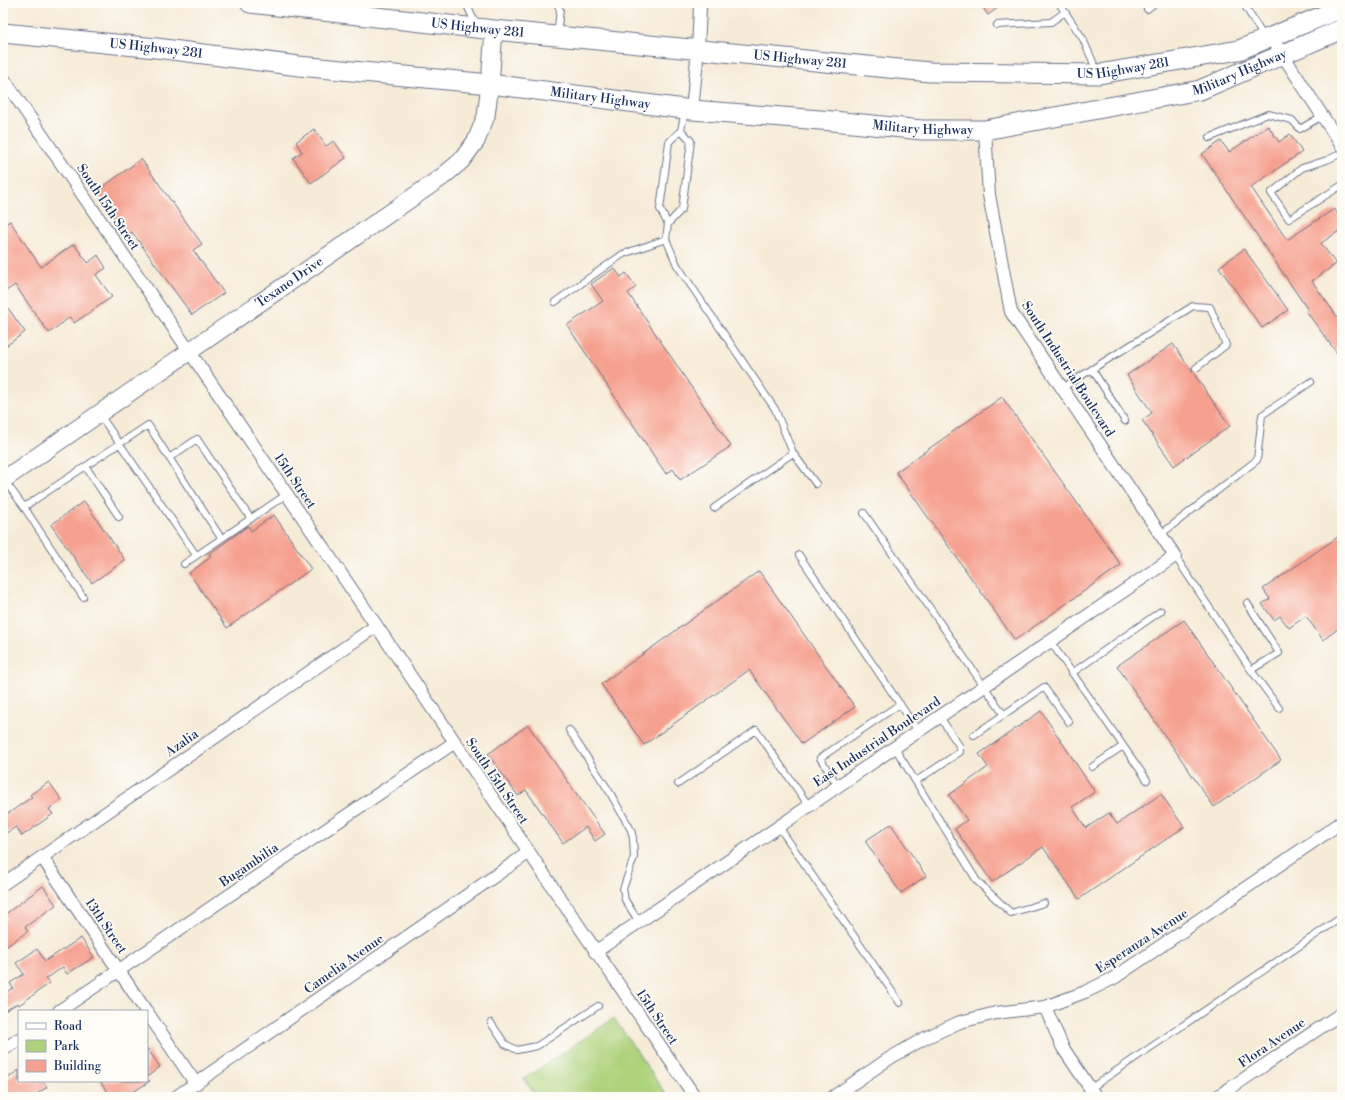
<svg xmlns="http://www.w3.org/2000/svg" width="1345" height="1100" font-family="'Libre Bodoni',serif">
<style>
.green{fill:#add27c;stroke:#64806d}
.building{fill:#f6a190}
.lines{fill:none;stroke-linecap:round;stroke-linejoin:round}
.lane-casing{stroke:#687188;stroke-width:8}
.street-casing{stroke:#687188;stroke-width:14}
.secondary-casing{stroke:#687188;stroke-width:19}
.primary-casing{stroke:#687188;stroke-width:21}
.lane{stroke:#fff;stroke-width:6}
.street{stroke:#fff;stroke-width:12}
.secondary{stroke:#fff;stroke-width:17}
.primary{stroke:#fff;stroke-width:19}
.labels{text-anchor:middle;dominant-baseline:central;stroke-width:3.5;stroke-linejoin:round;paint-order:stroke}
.street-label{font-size:13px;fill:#1b2f5e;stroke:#fdfcf7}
</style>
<rect width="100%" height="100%" fill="#fdfcf7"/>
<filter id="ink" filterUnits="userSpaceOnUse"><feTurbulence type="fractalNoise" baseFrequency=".025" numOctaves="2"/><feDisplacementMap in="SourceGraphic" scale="8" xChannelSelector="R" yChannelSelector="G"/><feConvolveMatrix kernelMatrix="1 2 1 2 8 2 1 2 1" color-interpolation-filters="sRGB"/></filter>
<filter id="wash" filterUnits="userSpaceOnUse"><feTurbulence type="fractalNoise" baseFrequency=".012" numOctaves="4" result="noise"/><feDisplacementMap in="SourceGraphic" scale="16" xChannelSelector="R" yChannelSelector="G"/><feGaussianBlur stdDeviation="0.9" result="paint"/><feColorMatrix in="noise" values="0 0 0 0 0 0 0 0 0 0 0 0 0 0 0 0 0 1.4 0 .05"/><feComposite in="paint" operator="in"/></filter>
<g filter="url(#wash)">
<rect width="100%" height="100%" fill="#f6ebd7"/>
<path class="green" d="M614 1018 668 1097H536L524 1079Z"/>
<g id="blocks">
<path class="building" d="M980 3H1005L988 15Z
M1268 126 1279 142 1290 134 1302 152 1251 187 1287 240 1334 209 1342 220V229L1321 243 1336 264 1312 281 1342 324V360L1306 311 1308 310 1202 154 1221 141 1229 152Z
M314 129 326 146 334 141 346 158 311 183 293 158 302 152 296 142Z
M141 159 202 244 193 250 224 293 192 315 132 232 127 236 96 192Z
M10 221 41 267 74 244 88 263 98 255 106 268 96 275 112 297 74 323 70 317 49 333 15 285 3 293V226Z
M1244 249 1288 310 1262 328 1219 267Z
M614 268 621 277 626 273 636 287 628 293 731 446 680 480 673 469 666 474 567 325 603 301 591 284Z
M3 301 25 332 3 348Z
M1173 344 1230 426 1174 466 1142 420 1152 413 1127 375Z
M1002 397 1121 565 1015 640 896 472Z
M84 501 125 560 92 583 51 525Z
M274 515 311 569 227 628 189 573 211 557 209 554 248 526 251 531Z
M1342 534V626L1323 640 1306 616 1289 628 1280 616 1274 620 1262 604 1270 599 1263 589Z
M759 571 855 707 802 744 749 670 644 745 601 684Z
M1184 620 1281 760 1214 807 1117 666Z
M1041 711 1095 792 1072 807 1086 828 1109 813 1117 824 1161 794 1184 827 1079 899 1043 847 992 882 955 829 967 820 949 795 988 767 979 754Z
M528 725 605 834 595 841 586 827 563 843 526 790 518 796 488 754Z
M49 782 62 800 49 809 53 814 22 836 16 827 3 835V817L32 797 30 795Z
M891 824 926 876 901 893 865 841Z
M43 886 56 905 25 927 28 931 3 949V922L7 919 4 915Z
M81 938 94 957 67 974 63 967 46 979 50 983 19 1005 18 1003 3 1012V994L13 988 10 983 24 974 16 963 37 949 45 961Z
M147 1048 160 1067 147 1077Z
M19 1070V1081H43L47 1087 33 1097H3V1082Z
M100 1081H150L126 1097H110Z"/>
</g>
</g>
<g filter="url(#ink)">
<use href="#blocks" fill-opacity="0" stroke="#687188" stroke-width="1"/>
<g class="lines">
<g class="lane-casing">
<path id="lane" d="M466 3 476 25
M1059 3 1083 39 1097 71
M1243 3 1264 37
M1147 9 1155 3
M997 25 1051 22 1065 12
M557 35 560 10 557 3
M685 111 681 130 669 142 660 209 668 224 666 239 677 265 775 409 793 453 816 484
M1209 138 1268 114 1292 120 1300 129 1322 116
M1342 153 1327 160 1302 168 1271 193 1289 219 1342 185
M668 224 682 209 691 141 681 130
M555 302 623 254 666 239
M1092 369 1125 421
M1062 388 1193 306 1210 307 1226 345 1196 368
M100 415 196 555
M169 458 197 439 251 519
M86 467 119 517
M5 481 24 507
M714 508 793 453
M864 513 1004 715
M1161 534 1257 460 1262 415 1311 382
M799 555 918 731
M1175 556 1251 670 1279 708
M184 564 287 494
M83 597 24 507 148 425 221 538
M1247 603 1279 653 1251 670
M1050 641 1147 780
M1072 673 1161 611
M569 730 609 791 631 830 633 838 634 857 623 889 625 900 639 922
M974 735 1044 687 1069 722
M895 748 977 881 1011 913 1044 903
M1092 767 1123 746
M916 781 960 752V747L940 717
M678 784 756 730 809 806
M838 786 820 758 900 704
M779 827 900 1003
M491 1023 505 1044 517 1050 537 1046 598 1006
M1091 1088 1342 917"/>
</g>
<g class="street-casing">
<path id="street" d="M1271 37 1342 146
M3 78C128 260 253 442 376 625 482 783 588 940 695 1097
M692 110 698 49 700 7 702 3
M42 857 146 1011
M3 884 376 626
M595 952 1175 556 1011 312 989 195 985 130
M1045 1007 1063 1048 1096 1097
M59 1011 455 742
M147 1012 196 1084
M3 1050 19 1039
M176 1097 528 853
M833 1097 890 1058 925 1038 960 1022 996 1013 1045 1007 1085 992 1114 978 1342 822
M1217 1097 1342 1013"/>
</g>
<g class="secondary-casing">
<g id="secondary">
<path id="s1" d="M3 480 442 177 461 161 476 141 486 116 490 84 494 30"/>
</g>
</g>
<g class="primary-casing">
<g id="primary">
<path id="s2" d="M250 3 494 30 930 72 1099 74 1239 50 1342 8"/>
<path id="s3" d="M3 33 156 48 299 66 490 84 692 110 833 121 922 130H985L1200 90 1342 29"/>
</g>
</g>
<use href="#lane" class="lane"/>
<use href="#street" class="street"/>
<use href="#secondary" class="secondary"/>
<use href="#primary" class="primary"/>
</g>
</g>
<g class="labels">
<g class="street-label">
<text stroke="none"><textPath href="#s2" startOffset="229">US Highway 281</textPath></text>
<text stroke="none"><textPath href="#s3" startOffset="154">US Highway 281</textPath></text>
<text stroke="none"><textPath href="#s2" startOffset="553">US Highway 281</textPath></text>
<text stroke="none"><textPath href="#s2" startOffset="877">US Highway 281</textPath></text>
<text stroke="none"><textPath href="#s3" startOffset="1249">Military Highway</textPath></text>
<text stroke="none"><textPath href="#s3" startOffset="601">Military Highway</textPath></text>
<text stroke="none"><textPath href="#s3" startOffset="925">Military Highway</textPath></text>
<text transform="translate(108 207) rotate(56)">South 15th Street</text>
<text stroke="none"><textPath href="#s1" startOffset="348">Texano Drive</textPath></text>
<text transform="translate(1068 369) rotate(57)">South Industrial Boulevard</text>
<text transform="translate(295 481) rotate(56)">15th Street</text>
<text transform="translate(877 742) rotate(-34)">East Industrial Boulevard</text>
<text transform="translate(182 743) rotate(-35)">Azalia</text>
<text transform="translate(497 781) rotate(56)">South 15th Street</text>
<text transform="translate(249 865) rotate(-34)">Bugambilia</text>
<text transform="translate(106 926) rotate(56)">13th Street</text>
<text transform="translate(1142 941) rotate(-33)">Esperanza Avenue</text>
<text transform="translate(344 964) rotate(-35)">Camelia Avenue</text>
<text transform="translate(657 1017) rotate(56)">15th Street</text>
<text transform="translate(1272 1043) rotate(-34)">Flora Avenue</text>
</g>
</g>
<rect width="1345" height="1100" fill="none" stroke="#fdfcf7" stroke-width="16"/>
<rect x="18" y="1010" width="130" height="72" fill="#fdfcf7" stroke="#a3aaba"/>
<rect x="26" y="1023" width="20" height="6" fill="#ffffff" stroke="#a3aaba"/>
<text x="54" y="1030" font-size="12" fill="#1b2f5e">Road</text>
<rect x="26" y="1040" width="20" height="12" fill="#add27c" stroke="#a3aaba"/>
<text x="54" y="1050" font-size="12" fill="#1b2f5e">Park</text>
<rect x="26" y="1060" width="20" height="12" fill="#f6a190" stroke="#a3aaba"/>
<text x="54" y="1070" font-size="12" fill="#1b2f5e">Building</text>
</svg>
